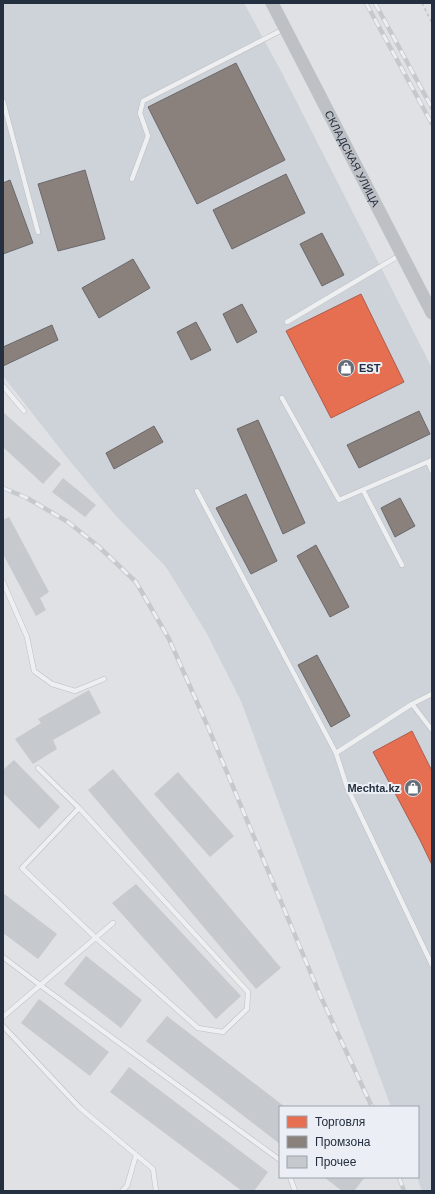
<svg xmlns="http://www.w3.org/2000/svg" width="435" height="1194" font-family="Helvetica,sans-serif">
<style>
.built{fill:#ced3da}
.shops{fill:#e76f51;stroke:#ac5c4c}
.industry{fill:#8a817c;stroke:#6b686a}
.building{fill:#c6c9cd}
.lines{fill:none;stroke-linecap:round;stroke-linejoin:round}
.lane-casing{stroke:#bcbec2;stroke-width:5.5}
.path{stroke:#bdbfc4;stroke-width:1.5;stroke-dasharray:3 3;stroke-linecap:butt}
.lane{stroke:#edeff1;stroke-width:4.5}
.secondary{stroke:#bdc0c5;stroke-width:13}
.rail-casing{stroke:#c6c9cc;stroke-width:4.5}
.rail{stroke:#ebeff5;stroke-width:3;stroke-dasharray:9;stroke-linecap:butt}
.labels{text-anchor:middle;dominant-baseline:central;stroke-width:4;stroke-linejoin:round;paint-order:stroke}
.street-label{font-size:11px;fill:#242f3f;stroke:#ebeff5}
.poi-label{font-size:11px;font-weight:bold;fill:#242f3f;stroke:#ebeff5;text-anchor:start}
</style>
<rect width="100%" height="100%" fill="#dfe1e4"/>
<path class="built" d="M3 3H244L282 73 432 368V1191H422L417 1177H418V1107H391L241 701 206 632 166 567 116 516 69 460 3 376Z"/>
<path class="shops" d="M361 294 404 382 331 418 286 331Z
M412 731 432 771V865L420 840 373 752Z"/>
<path class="industry" d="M236 63 285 160 197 204 148 107Z
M85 170 105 239 58 251 38 184Z
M286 174 305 213 232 249 213 210Z
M10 180 33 243 3 254V183Z
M322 233 344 275 322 286 300 244Z
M133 259 150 288 99 318 82 288Z
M242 304 257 332 237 343 223 314Z
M196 322 211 350 191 360 177 332Z
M52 325 58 340 3 366V347Z
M419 411 430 434 359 468 347 445Z
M258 420 305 523 283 534 237 429Z
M154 426 163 442 114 469 106 453Z
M246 494 277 561 251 574 216 508Z
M400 498 415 526 395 537 381 508Z
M316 545 349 607 330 617 297 556Z
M317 655 350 716 331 727 298 665Z"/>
<path class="building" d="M3 412 61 464 43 484 3 447Z
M63 478 96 505 85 517 52 492Z
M9 517 49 592 40 598 46 610 36 616 3 554V520Z
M89 690 101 713 53 740 57 749 33 764 15 739 41 723 38 719Z
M14 760 60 807 39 829 3 793V770Z
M113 769 281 968 256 989 88 790Z
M178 772 234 836 210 857 154 794Z
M136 884 241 996 216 1019 112 903Z
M3 893 57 934 38 959 3 933Z
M86 956 142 1000 121 1028 64 984Z
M39 999 109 1052 90 1076 21 1023Z
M167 1016 285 1107H280V1144L146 1041Z
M129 1067 268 1172 254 1191H242L110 1092Z
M324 1177H365L354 1191H342Z"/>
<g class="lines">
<g class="lane-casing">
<path id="lane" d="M3 101 38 232
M132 179 148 136 140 113 143 101 284 29
M287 322 400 255
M3 386 24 411
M282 398 339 500 432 460
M428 462 432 471
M363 490 402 565
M197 491 336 753
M3 582 27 637 34 671 52 684 75 691 104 679
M432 694 412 704 336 753 347 787 432 965
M412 704 432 730
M38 768 79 808
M79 808 248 992 247 1009 223 1032 198 1028 96 938 22 868Z
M3 957 40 985 280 1160
M3 1017 113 923
M3 1026 80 1108 153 1169 156 1191
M290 1177 295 1191
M122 1191 127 1186 136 1155"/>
</g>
<path class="path" d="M422 3 432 23"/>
<use href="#lane" class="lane"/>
<path class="secondary" id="s1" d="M272 3 432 313"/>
<g class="rail-casing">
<path id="rail" d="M366 3 432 124
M375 3 432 108
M3 488 27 498 68 522 98 546 136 582 169 639 208 727 320 995 372 1107
M399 1177 404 1191"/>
</g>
<use href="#rail" class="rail"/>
</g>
<defs>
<g id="shop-disc" transform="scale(0.9)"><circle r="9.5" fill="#656d79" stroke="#ebeff5"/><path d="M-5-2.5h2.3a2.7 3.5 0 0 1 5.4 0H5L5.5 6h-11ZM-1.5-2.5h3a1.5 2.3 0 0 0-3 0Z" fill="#fff"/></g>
</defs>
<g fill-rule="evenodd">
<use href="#shop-disc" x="346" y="368"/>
<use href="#shop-disc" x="413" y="788"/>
</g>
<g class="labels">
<g class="street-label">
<text stroke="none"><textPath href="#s1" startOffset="175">СКЛАДСКАЯ УЛИЦА</textPath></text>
</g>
<g class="poi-label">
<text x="359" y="368">EST</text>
<text x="400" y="788" text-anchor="end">Mechta.kz</text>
</g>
</g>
<rect width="435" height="1194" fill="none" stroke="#242f3f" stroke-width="8"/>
<rect x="279" y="1106" width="140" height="72" fill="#ebeff5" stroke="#9ba2ac"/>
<rect x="287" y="1116" width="20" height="12" fill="#e76f51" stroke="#9ba2ac"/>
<text x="315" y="1126" font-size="12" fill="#242f3f">Торговля</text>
<rect x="287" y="1136" width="20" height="12" fill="#8a817c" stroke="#9ba2ac"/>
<text x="315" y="1146" font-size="12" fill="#242f3f">Промзона</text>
<rect x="287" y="1156" width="20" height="12" fill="#c6c9cd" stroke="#9ba2ac"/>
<text x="315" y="1166" font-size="12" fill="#242f3f">Прочее</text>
</svg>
